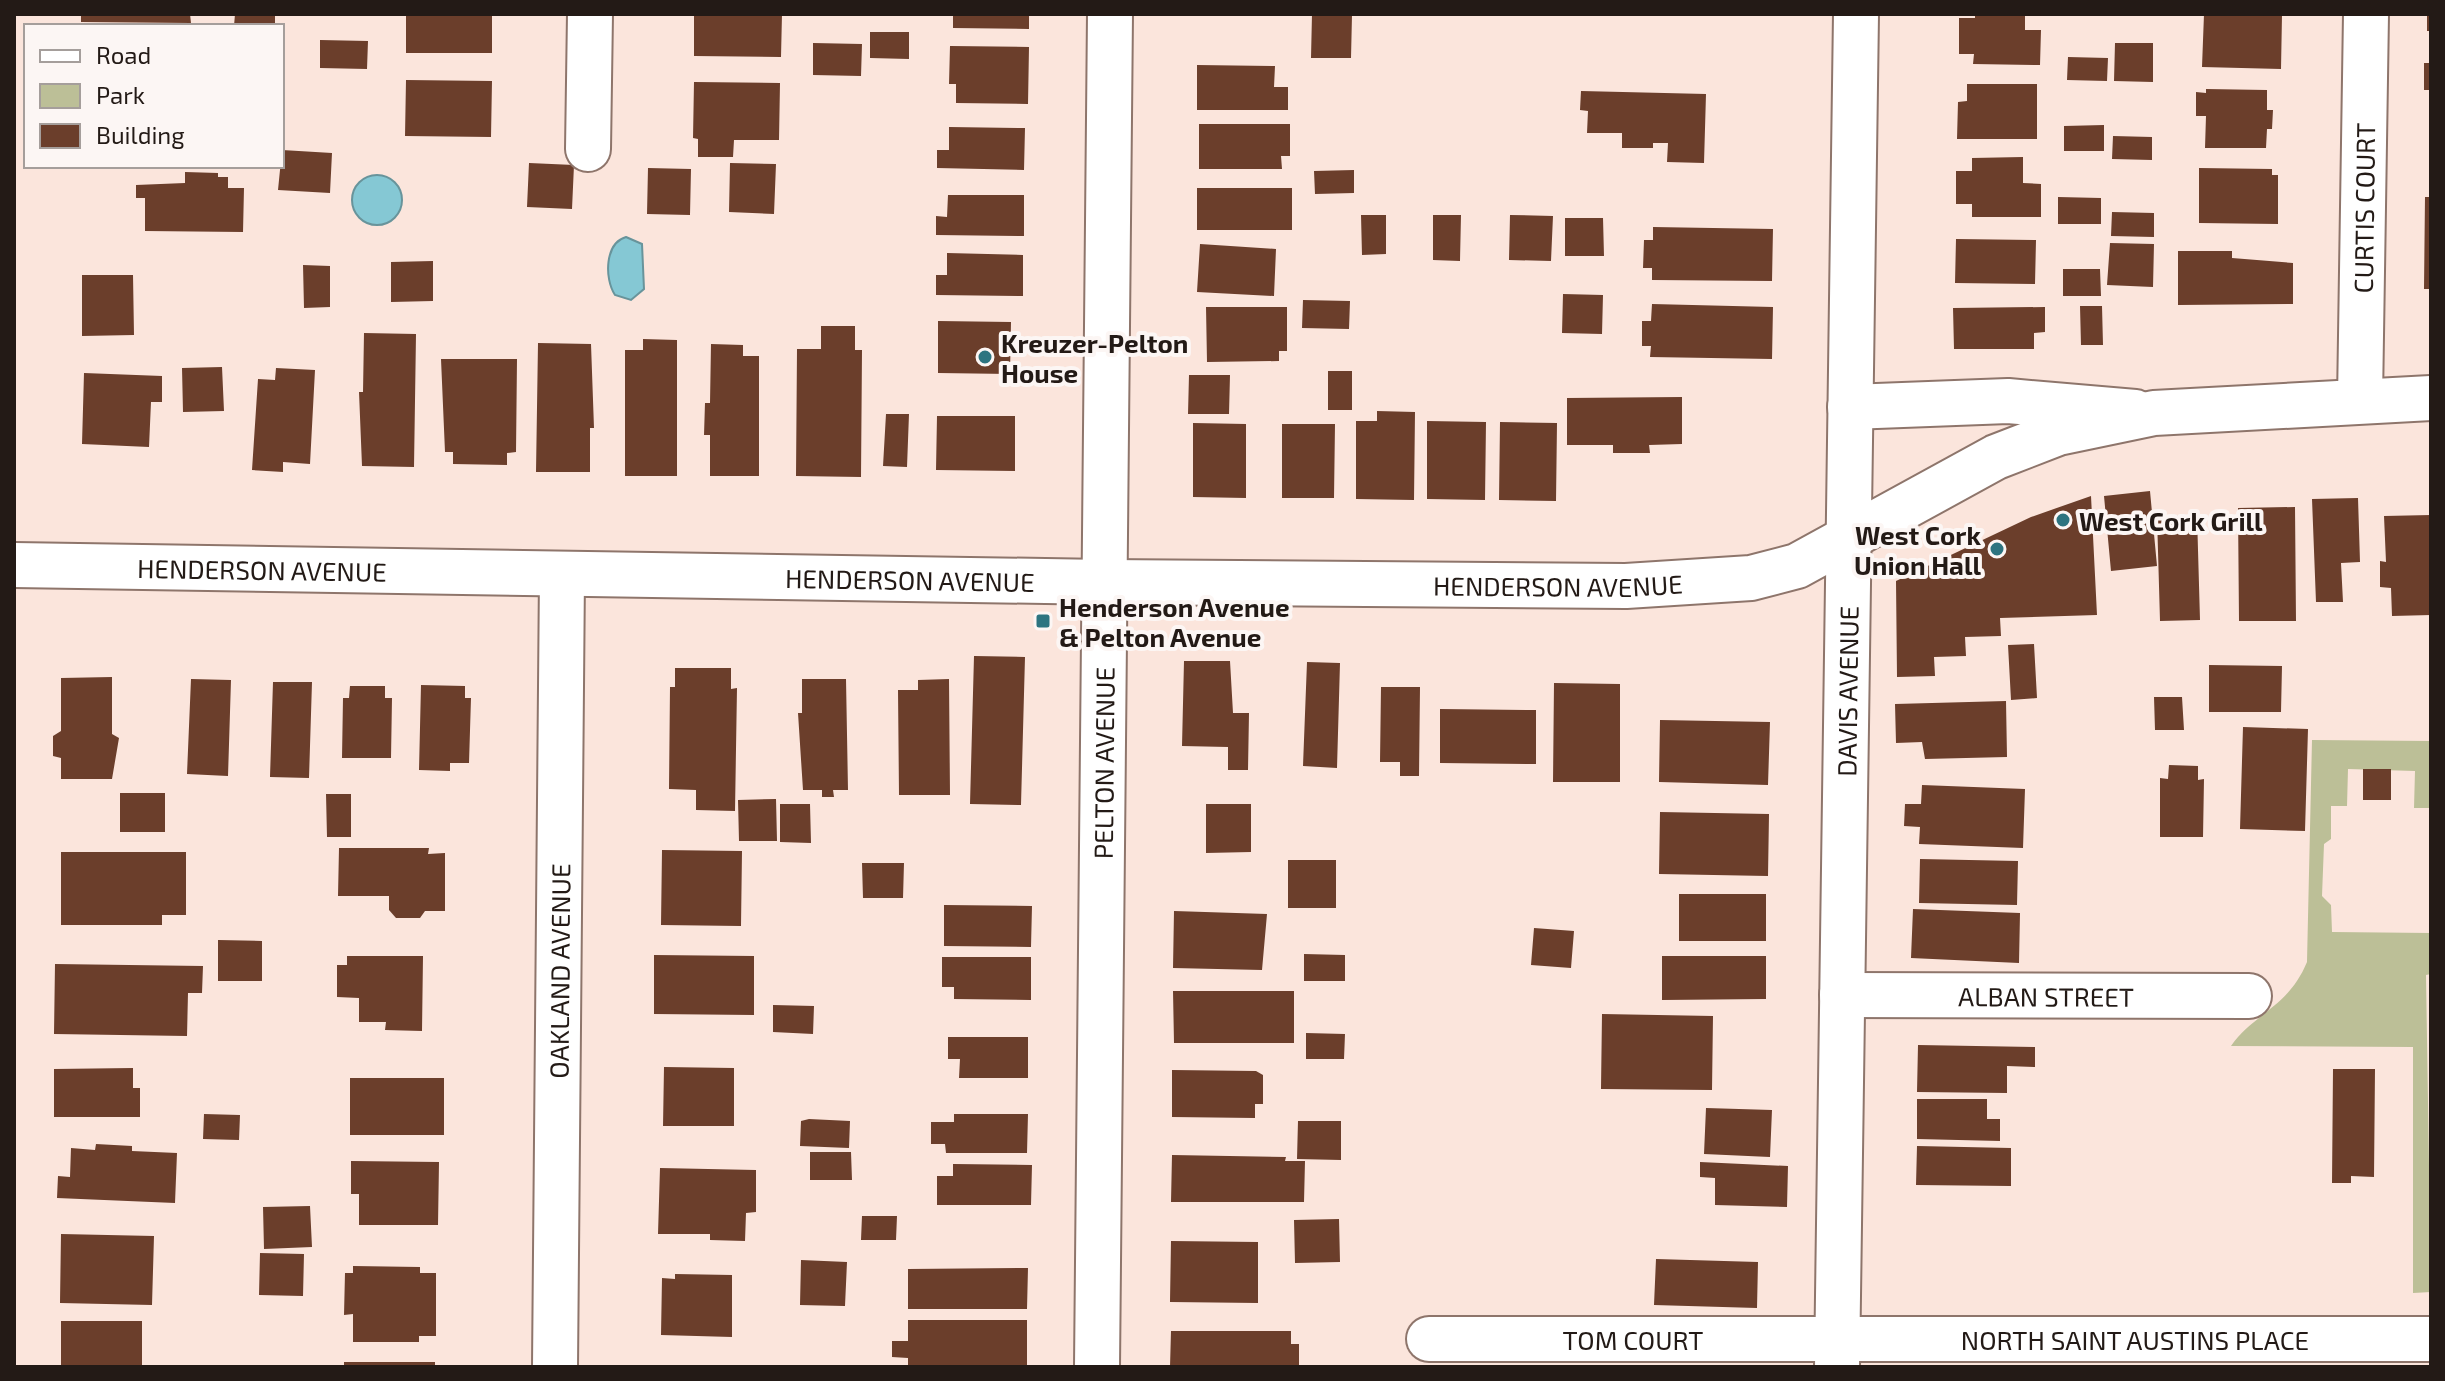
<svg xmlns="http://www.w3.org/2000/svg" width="2445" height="1381" font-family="'Exo 2',sans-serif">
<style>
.green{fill:#bcbf97}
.water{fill:#85c8d4;stroke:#68949b;stroke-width:2}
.building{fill:#6b3e2b}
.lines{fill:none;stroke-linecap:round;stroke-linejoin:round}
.street-casing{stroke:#8e756b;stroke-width:48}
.secondary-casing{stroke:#8e756b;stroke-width:48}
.street{stroke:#fff;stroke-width:44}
.secondary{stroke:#fff;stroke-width:44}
.poi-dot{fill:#2d7480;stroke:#fcf6f4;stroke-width:3}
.labels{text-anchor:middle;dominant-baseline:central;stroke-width:8;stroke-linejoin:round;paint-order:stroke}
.street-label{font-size:26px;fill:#231a16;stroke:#fcf6f4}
.poi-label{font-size:26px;font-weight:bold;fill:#231a16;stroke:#fcf6f4;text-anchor:start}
</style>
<rect width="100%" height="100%" fill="#fbe5dc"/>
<path class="green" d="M2312 740 2431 741V808H2414L2415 771 2348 769 2347 806H2331V839L2324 844 2322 896 2331 905 2332 932 2431 933V974L2426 975 2431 1292 2413 1293V1047L2231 1046C2254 1013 2288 1008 2307 962Z"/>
<path class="water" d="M352 200a25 25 0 1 1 50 0a25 25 0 1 1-50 0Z
M626 237 642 244 644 289 631 300 615 295C604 278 605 243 626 237Z"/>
<path class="building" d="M81 14H190L191 23 81 22Z
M235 14H275V26H234Z
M406 14H492V53H406Z
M694 14H782L781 57 694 56Z
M953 14H1029V29L953 28Z
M1312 14 1352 15 1351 58H1311Z
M1975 14H2025V30H2041L2040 65 1973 64 1974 54H1959V18H1975Z
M2204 14 2282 15 2281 69 2202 67Z
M2427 14H2431V31H2427Z
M870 32H909V59L870 58Z
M320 40 368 41 367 69 320 68Z
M813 43 862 44 861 76 813 75Z
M2115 43H2153V82L2114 81Z
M950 46 1029 47 1028 104 956 103V84H949Z
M2068 57 2108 58 2107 81 2067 80Z
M2424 63H2431V90H2424Z
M1197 65 1275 66 1274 87H1288V110H1197Z
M406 80 492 81 491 137 405 136Z
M694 82 780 83 779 140H734L733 157H698V139L693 138Z
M1967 84H2037V139H1957L1958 102 1967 101Z
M2206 89 2267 90V110H2273L2272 129H2267L2266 148H2205L2206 116H2196V92L2206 93Z
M1581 91 1706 94 1704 163 1667 162 1668 143H1653V148H1622V133H1587L1588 111 1580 110Z
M1199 124H1290V156H1281L1282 169H1199Z
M2104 125V151H2064V126Z
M949 127 1025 128 1024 170 937 168V150H949Z
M2113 136 2152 137V160L2112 159Z
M282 150 332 153 330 193 278 190Z
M2023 157V183L2041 184V217H1972V204H1956V171H1972V158Z
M529 163 574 165 572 209 527 207Z
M730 163 776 164 774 214 729 212Z
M648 168 691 169 690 215 647 214Z
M2199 168 2272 169V175H2278V224L2199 223Z
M1354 170V193L1315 194 1314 171Z
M185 172 218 173V177H228V188H244L243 232 145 231V198H136V185L185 183Z
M1197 188H1292V230H1197Z
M948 195H1024V236L936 235V216L947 217Z
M2058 197 2101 198V224H2058Z
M2425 197H2431V289H2424Z
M2112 212 2154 213V237L2111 236Z
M1361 215H1386V254L1362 255Z
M1433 215H1461L1460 261 1433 260Z
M1510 215 1553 216 1551 261 1509 260Z
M1565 218H1603L1604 256H1565Z
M1653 227 1773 229 1772 281 1652 280V268H1643L1644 240H1653Z
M1956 239 2036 240 2035 284 1955 283Z
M2110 243 2154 244 2153 287 2107 285Z
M1200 244 1276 249 1274 296 1197 292Z
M2178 251H2232V258L2293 263V304L2178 305Z
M947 253 1023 255V296L936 295V275H947Z
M433 261V301L391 302V262Z
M303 265 330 266V307L304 308Z
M2063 269H2100L2101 296H2063Z
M82 275H133L134 335 82 336Z
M1563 294 1603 295 1602 334 1562 333Z
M1303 300 1350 301 1349 329 1302 328Z
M1652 304 1773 307 1772 359 1650 357 1651 346H1642V321H1651Z
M2080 306H2102L2103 345H2081Z
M1206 307H1287V351H1279V361L1207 362Z
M2045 307V332L2034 333V349H1954L1953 308Z
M938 321 1011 322 1010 374 938 373Z
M821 326H855V350H862L861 477 796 476 797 349H821Z
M364 333 416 334 414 467 362 466 359 392H363Z
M643 339 677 340V476H625V350H643Z
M538 343 591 344 594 428H590V472H536Z
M711 344 743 345V356H759V476H710V435H704L705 403H710Z
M441 359H517L516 452 507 453V465L453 464V452H445Z
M222 367 224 411 183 412 182 368Z
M276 368 315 370 310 464 283 462V472L252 470 258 379 275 380Z
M1328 371H1352V410H1328Z
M84 373 162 376V402H151L149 447 82 444Z
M1189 375H1230L1229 414H1188Z
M1682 397V444L1649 445 1650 453H1613V445H1567V398Z
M1377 411 1415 412 1414 500 1356 499V421H1377Z
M886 414H909L907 467 883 466Z
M937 416H1015V471L936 470Z
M1427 421 1486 422 1485 500 1427 499Z
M1500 422 1557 423 1556 501 1499 500Z
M1193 423 1246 424V498L1193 497Z
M1282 424H1335L1334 498H1282Z
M2150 491 2157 566 2111 571 2104 496Z
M2091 496 2097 615 2000 618 2001 636 1965 637 1966 656 1934 657 1935 676 1897 677 1896 581 2031 517Z
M2358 498 2360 562 2341 563 2343 602H2316L2312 499Z
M2295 507 2296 621H2239L2238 508Z
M2197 515 2200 620 2160 621 2157 516Z
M2431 515V615L2392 616 2391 588 2380 587V561L2386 562 2384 516Z
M2034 644 2037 698 2011 700 2008 645Z
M974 656 1025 657 1021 805 970 804Z
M1184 661H1230L1233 713H1249L1248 770H1228V747L1182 746Z
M1307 662 1340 663 1337 768 1303 766Z
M2209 665 2282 666 2281 712H2209Z
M675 668H731V689L737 688 735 811 696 810V790L669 789 670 687H675Z
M112 677V734L119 738 112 779H61V758L53 756V736L61 731V678Z
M191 679 231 680 228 776 187 774Z
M802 679H846L848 790H833L834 797H822V790H803L798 713H802Z
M949 679 950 795H899L898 690H918V680Z
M273 682H312L309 778 270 777Z
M1554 683 1620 684V782H1553Z
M421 685 465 686V698H471L469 763H450V771L419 770Z
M350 686H385V698H392L391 758H342L343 698H349Z
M1381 687H1420L1419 776H1400V762H1380Z
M2154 697H2182L2184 730H2155Z
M2006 701 2007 757 1925 759 1922 742 1896 743 1895 704Z
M1440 709 1536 710V764L1440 763Z
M1660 720 1770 722 1768 785 1659 782Z
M2243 727 2308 729 2305 831 2240 829Z
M2169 765 2198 766V780L2204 779 2203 837H2160V778L2168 779Z
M2363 769H2391V800H2363Z
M1922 785 2025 789 2023 848 1919 844 1920 827 1904 826 1905 804H1921Z
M120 793H165V832H120Z
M326 794H351V837H327Z
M776 799 777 841H739L738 800Z
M780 804H810L811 843 780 842Z
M1206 804H1251V852L1206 853Z
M1660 812 1769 814 1768 876 1659 874Z
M339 848H429L428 854 445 853V911H425L420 918H396L389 910V896H338Z
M662 850 742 851 741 926 661 925Z
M61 852H186V915H162V925H61Z
M1920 859 2018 861 2017 905 1919 903Z
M1288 860H1336V908H1288Z
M862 863H904L903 898H863Z
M1679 894H1766V941H1679Z
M944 905 1032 906 1031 947 944 946Z
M1913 909 2020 913 2019 963 1911 958Z
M1174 911 1267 914 1262 970 1173 968Z
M1534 928 1574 931 1571 968 1531 965Z
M218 940 262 941V981H218Z
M1304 954 1345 955V981H1304Z
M654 955 754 956V1015L654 1014Z
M347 956H423L422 1031 385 1030 386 1022H359V998L337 997V965H347Z
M1662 956H1766V999L1662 1000Z
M942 957H1031V1000L954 999V987H942Z
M55 964 203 966 202 993H188L187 1036 54 1034Z
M1173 991H1294V1043H1174Z
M773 1005 814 1006 813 1034 773 1032Z
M1602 1014 1713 1016 1712 1090 1601 1089Z
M1306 1033 1345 1034 1344 1059H1306Z
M948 1037H1028V1078H959L960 1059H948Z
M1918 1045 2035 1047V1067L2007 1066V1093L1917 1092Z
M664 1067 734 1068V1126H663Z
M133 1068V1088H140V1117H54V1069Z
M2333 1069H2375L2374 1177 2351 1176V1183H2332Z
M1172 1070 1256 1071 1263 1075V1104H1255V1118L1172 1117Z
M350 1078H444V1135H350Z
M1917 1099H1987V1119H2000V1141L1917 1139Z
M1706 1108 1772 1110 1770 1157 1704 1154Z
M204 1114 240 1115 239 1140 203 1139Z
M954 1114H1028L1027 1153H946L945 1144H931V1122H954Z
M809 1119 850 1121 849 1148 800 1146 801 1121Z
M1298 1121H1341V1160L1297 1159Z
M96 1144 132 1146V1151L177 1153 175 1203 57 1198 58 1176 70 1177 71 1148 95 1150Z
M1917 1146 2011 1148V1186L1916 1185Z
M810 1152H851L852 1180H810Z
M1172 1155 1286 1157 1285 1161H1305L1304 1202H1171Z
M351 1161 439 1162 438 1225H359V1194H351Z
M1700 1162 1788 1166 1787 1207 1715 1205V1178L1700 1177Z
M953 1164 1032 1165 1031 1205H937V1176H953Z
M660 1168 756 1170V1212L746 1213 745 1241 710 1240V1234H658Z
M310 1206 312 1247 264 1249 263 1207Z
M862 1216H897L896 1240H861Z
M1339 1219 1340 1262 1295 1263 1294 1220Z
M61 1234 154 1236 152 1305 60 1303Z
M1171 1241 1258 1242V1303L1170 1302Z
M260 1253 304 1254 303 1296 259 1295Z
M1656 1259 1758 1262 1757 1308 1654 1305Z
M801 1260 847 1262 845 1306 800 1305Z
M353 1266 420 1267V1273H436V1336H419V1342H353V1314L344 1315 345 1273H353Z
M1028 1268 1027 1309H908V1269Z
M675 1274 732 1275V1337L661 1335 662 1278 675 1279Z
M908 1320H1027V1367H908V1358L892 1357V1341H908Z
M61 1321H142V1367H61Z
M1171 1331H1291V1344H1299V1367H1170Z
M344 1362H435V1367H344Z"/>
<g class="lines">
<g class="street-casing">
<g id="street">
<path d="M588 149 590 14"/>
<path id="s1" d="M2360 400 2366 14"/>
<path d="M1850 407 2008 401 2135 412"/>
<path id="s2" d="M1842 995 2249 996"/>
<path id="s3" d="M1429 1339H2431"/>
<path id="s4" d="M555 1367 562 574"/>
<path id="s5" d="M1097 1367 1110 14"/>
<path id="s6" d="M1837 1367 1856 14"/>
</g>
</g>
<g class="secondary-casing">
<g id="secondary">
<path id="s7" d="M14 565 1105 582 1626 586 1751 578 1797 566 1996 457 2058 433 2154 413 2431 398"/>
</g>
</g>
<use href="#street" class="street"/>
<use href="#secondary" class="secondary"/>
</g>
<g class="poi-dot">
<circle cx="985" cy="357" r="8"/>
<circle cx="2063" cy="520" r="8"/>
<circle cx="1997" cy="549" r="8"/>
<rect x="1035" y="613" width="16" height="16" rx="4"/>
</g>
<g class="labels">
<g class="street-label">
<text stroke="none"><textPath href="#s1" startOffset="192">CURTIS COURT</textPath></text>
<text stroke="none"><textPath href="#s7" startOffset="248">HENDERSON AVENUE</textPath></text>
<text stroke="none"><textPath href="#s7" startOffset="896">HENDERSON AVENUE</textPath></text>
<text stroke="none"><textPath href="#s7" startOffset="1544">HENDERSON AVENUE</textPath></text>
<text stroke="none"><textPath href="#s6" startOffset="676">DAVIS AVENUE</textPath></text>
<text stroke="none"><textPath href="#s5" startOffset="604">PELTON AVENUE</textPath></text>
<text stroke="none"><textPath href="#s4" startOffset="396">OAKLAND AVENUE</textPath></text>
<text stroke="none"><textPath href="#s2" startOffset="204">ALBAN STREET</textPath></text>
<text stroke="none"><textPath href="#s3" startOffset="204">TOM COURT</textPath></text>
<text stroke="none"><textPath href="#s3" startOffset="706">NORTH SAINT AUSTINS PLACE</textPath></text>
</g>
<g class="poi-label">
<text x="1001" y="342">Kreuzer-Pelton<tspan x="1001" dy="30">House</tspan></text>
<text x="2079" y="520">West Cork Grill</text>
<text x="1981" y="534" text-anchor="end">West Cork<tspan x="1981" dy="30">Union Hall</tspan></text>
<text x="1059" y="606">Henderson Avenue<tspan x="1059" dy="30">&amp; Pelton Avenue</tspan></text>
</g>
</g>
<rect width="2445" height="1381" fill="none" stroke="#231a16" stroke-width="32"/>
<rect x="24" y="24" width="260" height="144" fill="#fcf6f4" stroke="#a59e9b" stroke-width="2"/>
<rect x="40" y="50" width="40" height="12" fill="#ffffff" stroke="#a59e9b" stroke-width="2"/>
<text x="96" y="64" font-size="24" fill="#231a16">Road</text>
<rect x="40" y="84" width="40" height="24" fill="#bcbf97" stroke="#a59e9b" stroke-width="2"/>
<text x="96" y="104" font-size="24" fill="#231a16">Park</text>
<rect x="40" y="124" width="40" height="24" fill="#6b3e2b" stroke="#a59e9b" stroke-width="2"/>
<text x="96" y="144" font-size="24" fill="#231a16">Building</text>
</svg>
